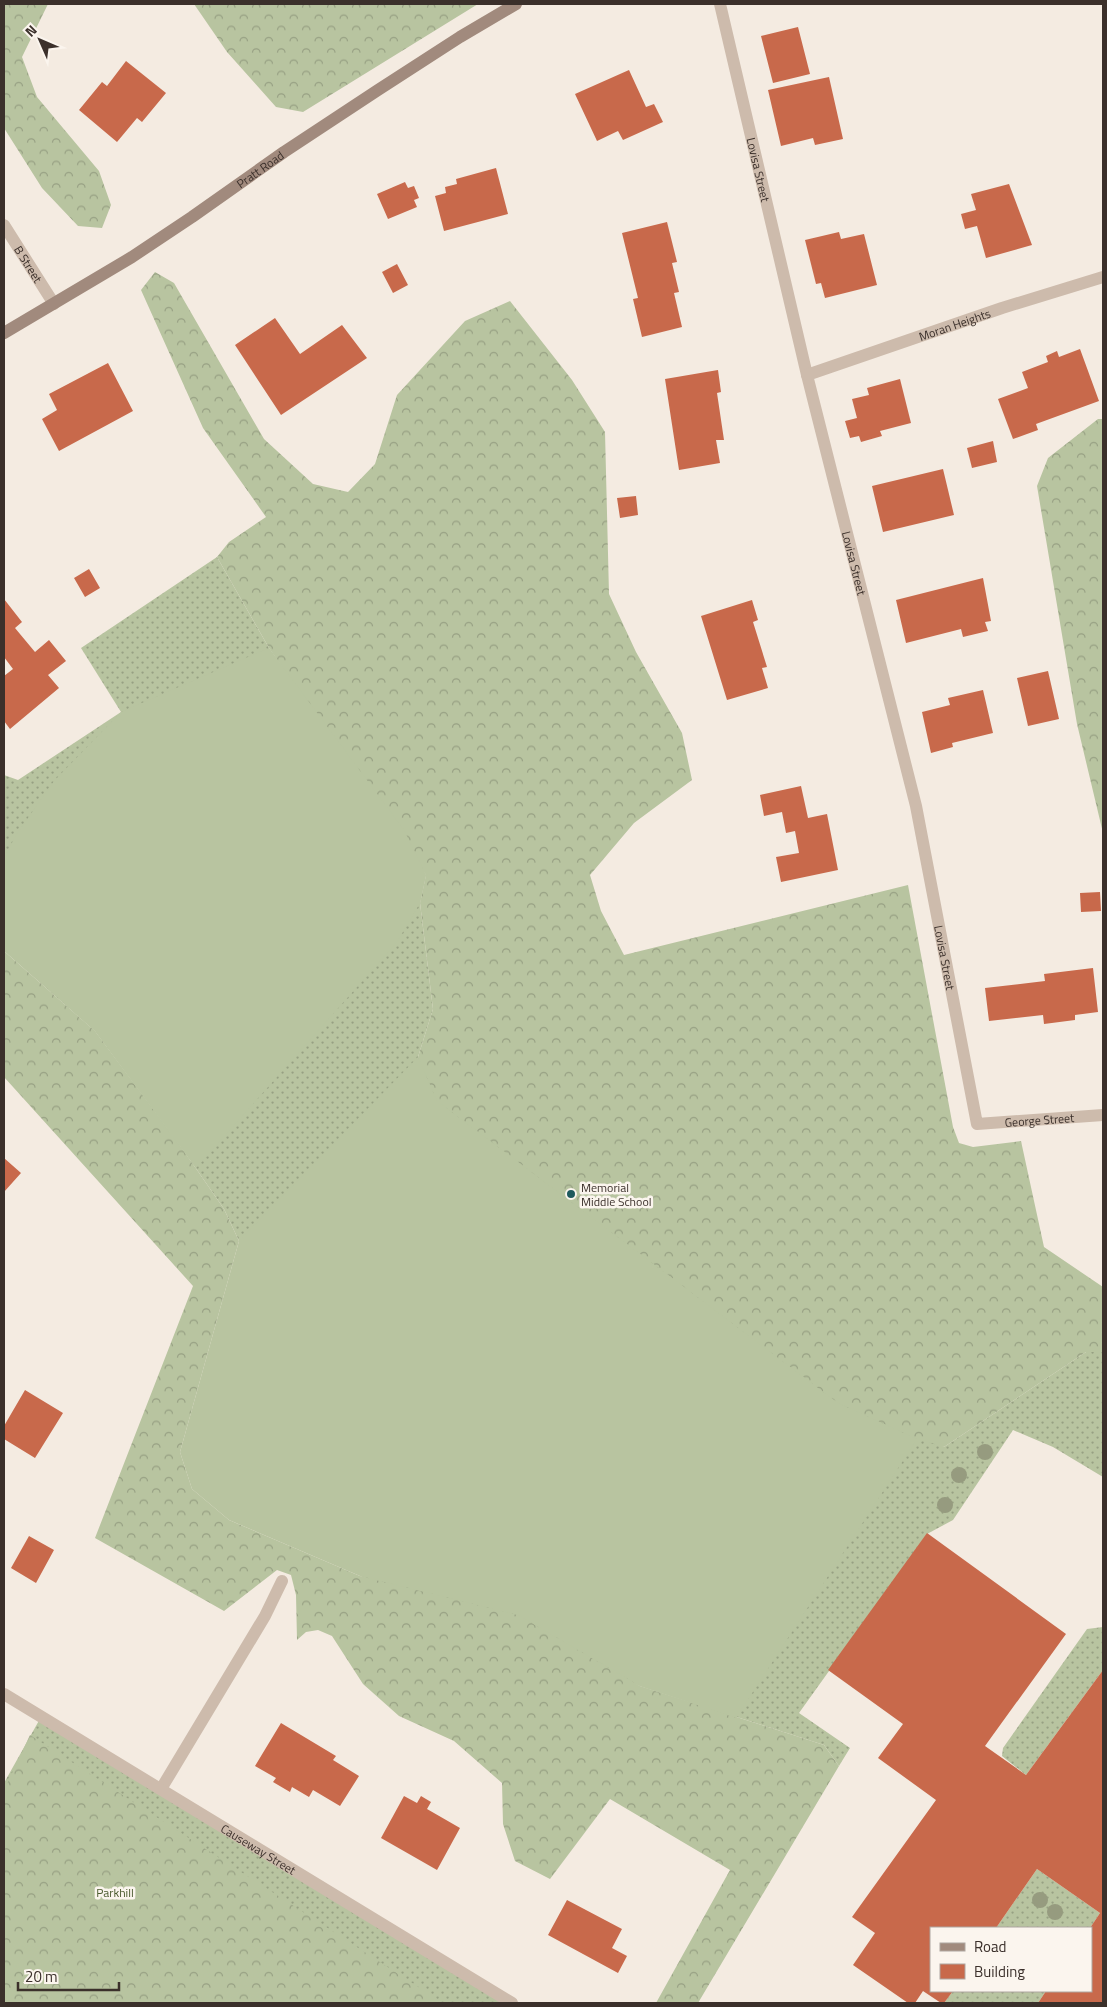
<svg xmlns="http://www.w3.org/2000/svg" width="1107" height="2007" font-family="'Titillium Web',sans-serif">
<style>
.grass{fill:url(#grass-dots)}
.forest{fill:url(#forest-crowns)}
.garden{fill:#b8c4a0}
.building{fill:#c8694b}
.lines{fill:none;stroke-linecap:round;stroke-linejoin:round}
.lane{stroke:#cdbbac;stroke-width:12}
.street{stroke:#cdbbac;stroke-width:12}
.secondary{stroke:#a18a7d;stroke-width:12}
.tree{fill:#969b7f}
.poi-dot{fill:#1f5a5e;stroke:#fbf5ee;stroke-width:2}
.labels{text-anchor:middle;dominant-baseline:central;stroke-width:5;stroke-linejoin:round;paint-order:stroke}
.street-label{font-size:12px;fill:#3b302b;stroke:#fbf5ee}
.poi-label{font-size:12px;fill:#3b302b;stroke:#fbf5ee;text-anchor:start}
.park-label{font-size:12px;fill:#4a5a2e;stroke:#fbf5ee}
</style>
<defs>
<pattern id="grass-dots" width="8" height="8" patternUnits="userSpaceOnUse" patternTransform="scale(1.25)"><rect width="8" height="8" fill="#b8c4a0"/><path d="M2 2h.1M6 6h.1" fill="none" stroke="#97a083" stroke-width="1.8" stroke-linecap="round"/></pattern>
<pattern id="forest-crowns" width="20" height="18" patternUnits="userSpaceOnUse" patternTransform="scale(1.25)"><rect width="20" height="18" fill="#b8c4a0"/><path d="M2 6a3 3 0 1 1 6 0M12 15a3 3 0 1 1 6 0" fill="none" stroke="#97a083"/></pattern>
</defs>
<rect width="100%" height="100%" fill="#f4ebe1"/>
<path class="grass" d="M217 557 269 648 426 875 420 903 433 1009 418 1057 944 1447 1086 1352H1103V1477L1053 1447 1013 1430 953 1520 927 1534 799 1713 850 1748 839 1766 824 1745 640 1686 360 1576 239 1241 224 1209 177 1141 95 1031 4 951V775L18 780 121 712 81 648Z
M1103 1627V1670L1026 1775 1002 1756 1003 1748 1087 1629Z
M41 1717 505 2003H4V1783Z
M1037 1869 1100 1913 1090 1928H996Z
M953 1991H1046L1038 2003H944Z"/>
<path class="forest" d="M4 4H48L22 57 37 97 99 171 111 205 102 228 78 226 42 188 4 128Z
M194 4H478L303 112 276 107 227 52Z
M155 272 174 283 264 439 313 484 348 492 375 464 397 395 465 321 510 301 572 380 605 432 609 594 636 652 682 733 692 780 634 823 590 875 601 911 624 955 908 885 953 1127 959 1143 973 1147 1021 1141 1044 1247 1103 1287V1352H1086L944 1447 917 1439 838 1403 437 1101 418 1057 433 1009 420 903 426 875 269 648 217 557 229 542 266 517 203 428 141 290Z
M1098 419H1103V833L1077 724 1037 486 1048 458Z
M4 951 95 1031 177 1141 224 1209 239 1241 180 1452 192 1489 229 1520 360 1576 518 1615 640 1686 824 1745 839 1766 698 2003H656L730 1870 610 1799 550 1879 515 1861 503 1824 502 1783 454 1741 399 1716 363 1684 332 1636 318 1630 306 1632 297 1640 296 1595 291 1575 277 1570 224 1611 95 1538 193 1286 4 1077Z
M30 1735 443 2003H4V1790Z"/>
<path class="garden" d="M269 648 404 830 426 875 420 903 397 942 196 1168 95 1031 5 951 4 858 16 835 54 781 121 712Z
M418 1057 437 1101 838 1403 917 1439 736 1718 640 1686 518 1615 360 1576 229 1520 192 1489 180 1452 239 1241Z"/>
<path class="building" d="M798 27 810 74 773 83 761 36Z
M126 61 166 93 142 122 137 118 117 142 79 110 102 82 107 86Z
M629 70 646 107 654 104 663 122 623 140 618 131 597 141 575 94Z
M829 77 843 139 815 145 813 138 781 146 768 90Z
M496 168 508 214 444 231 435 196 446 193 445 187 457 184 456 179Z
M405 182 408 188 414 186 419 198 414 200 417 207 388 219 377 194Z
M1009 184 1032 245 986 258 977 226 965 229 961 214 976 210 971 194Z
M667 222 677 262 672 263 679 292 674 293 682 327 642 337 633 299 638 298 622 233Z
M839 232 841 239 864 234 877 285 825 298 821 283 816 284 805 240Z
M397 264 408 285 393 293 382 272Z
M275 318 300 354 342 325 367 358 281 415 235 345Z
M1080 349 1099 401 1036 424 1038 430 1013 439 998 399 1028 388 1022 372 1048 362 1046 356 1057 351 1059 357Z
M108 363 133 411 59 451 42 419 57 410 49 394Z
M718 370 721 392 717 393 724 440H716L720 463 679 470 665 379Z
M900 379 911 423 880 431 882 436 861 442 859 436 850 438 845 421 857 418 852 399 869 395 867 388Z
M993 441 997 462 972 468 967 448Z
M943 469 954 515 883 532 872 486Z
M636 496 638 515 620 518 617 498Z
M89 569 100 588 85 597 74 578Z
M983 578 991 621 985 622 988 631 963 637 961 629 906 643 896 600Z
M4 599 22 622 15 628 35 652 49 640 66 661 48 675 59 688 10 729 4 721V676L13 669 4 657Z
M752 600 758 620 753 622 767 667 762 668 768 688 727 700 701 616Z
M1048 671 1059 719 1028 726 1017 678Z
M983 690 993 733 952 743 953 747 931 753 922 712 950 705 948 698Z
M801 786 808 818 827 814 838 870 781 882 776 857 799 853 795 831 786 833 782 812 764 816 760 795Z
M1100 892 1101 911 1081 912 1080 893Z
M1093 968 1098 1012 1075 1015V1020L1044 1024 1043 1015 989 1021 985 988 1045 981 1044 974Z
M4 1158 21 1173 4 1192Z
M25 1390 63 1413 35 1458 4 1439V1426Z
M927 1533 1066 1634 985 1746 1026 1775 1103 1670V2003H1038L1046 1991H1091L1090 1928 1100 1913 1037 1869 996 1928H931V1991H953L944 2003H941L923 1991 915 2003H908L853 1965 875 1933 852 1917 936 1800 878 1758 903 1724 828 1670Z
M29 1536 54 1550 36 1583 11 1568Z
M281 1723 336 1756 333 1760 359 1776 340 1806 313 1790 309 1797 292 1787 290 1792 273 1782 276 1778 255 1766Z
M404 1796 417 1803 421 1796 431 1802 427 1809 460 1828 437 1870 381 1838Z
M567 1900 622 1929 612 1948 627 1956 618 1973 548 1935Z"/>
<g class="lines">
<path class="lane" d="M161 1789 265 1616 282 1581"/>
<g class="street">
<path id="s1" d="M720 4 807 375 916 806 977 1124 1103 1115"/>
<path id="s2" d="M4 225 54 304"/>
<path id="s3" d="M807 375 1002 308 1103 277"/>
<path id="s4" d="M4 1694 512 2003"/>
</g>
<path class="secondary" id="s5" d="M4 333 132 257 192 217 284 152 378 90 460 37 516 4"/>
</g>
<g class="tree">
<circle cx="985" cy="1452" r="8"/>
<circle cx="959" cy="1475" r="8"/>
<circle cx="945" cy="1505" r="8"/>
<circle cx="1040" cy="1900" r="8"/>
<circle cx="1055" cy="1912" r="8"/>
</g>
<circle class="poi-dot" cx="571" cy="1194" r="5"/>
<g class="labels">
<g class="street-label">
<text stroke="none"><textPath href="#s5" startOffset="304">Pratt Road</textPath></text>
<text stroke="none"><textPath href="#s1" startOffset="170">Lovisa Street</textPath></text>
<text stroke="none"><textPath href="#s2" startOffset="46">B Street</textPath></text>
<text stroke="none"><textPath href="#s3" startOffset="156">Moran Heights</textPath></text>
<text stroke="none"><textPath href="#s1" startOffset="575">Lovisa Street</textPath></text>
<text stroke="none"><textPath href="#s1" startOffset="980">Lovisa Street</textPath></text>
<text stroke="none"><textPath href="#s1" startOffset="1212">George Street</textPath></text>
<text stroke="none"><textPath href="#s4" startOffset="298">Causeway Street</textPath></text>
</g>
<g class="poi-label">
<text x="581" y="1187">Memorial<tspan x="581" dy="14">Middle School</tspan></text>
</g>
<g class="park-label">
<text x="115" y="1892">Parkhill</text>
</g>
</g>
<rect width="1107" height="2007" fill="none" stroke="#3b302b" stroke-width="10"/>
<rect x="930" y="1927" width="162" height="65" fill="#fbf5ee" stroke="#aea6a0"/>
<rect x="940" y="1943" width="25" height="8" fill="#a18a7d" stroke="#aea6a0"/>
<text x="974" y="1952" font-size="15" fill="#3b302b">Road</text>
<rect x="940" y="1964" width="25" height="15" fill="#c8694b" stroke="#aea6a0"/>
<text x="974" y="1977" font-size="15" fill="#3b302b">Building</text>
<g transform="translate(40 40) rotate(315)" stroke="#fbf5ee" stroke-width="4" paint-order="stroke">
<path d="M0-4L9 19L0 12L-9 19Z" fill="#3b302b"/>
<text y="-8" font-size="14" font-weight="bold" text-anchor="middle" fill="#3b302b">N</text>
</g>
<path d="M18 1982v8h101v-8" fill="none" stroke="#3b302b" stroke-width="2.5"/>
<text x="25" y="1982" font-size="15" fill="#3b302b" stroke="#fbf5ee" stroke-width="4" paint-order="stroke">20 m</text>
</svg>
